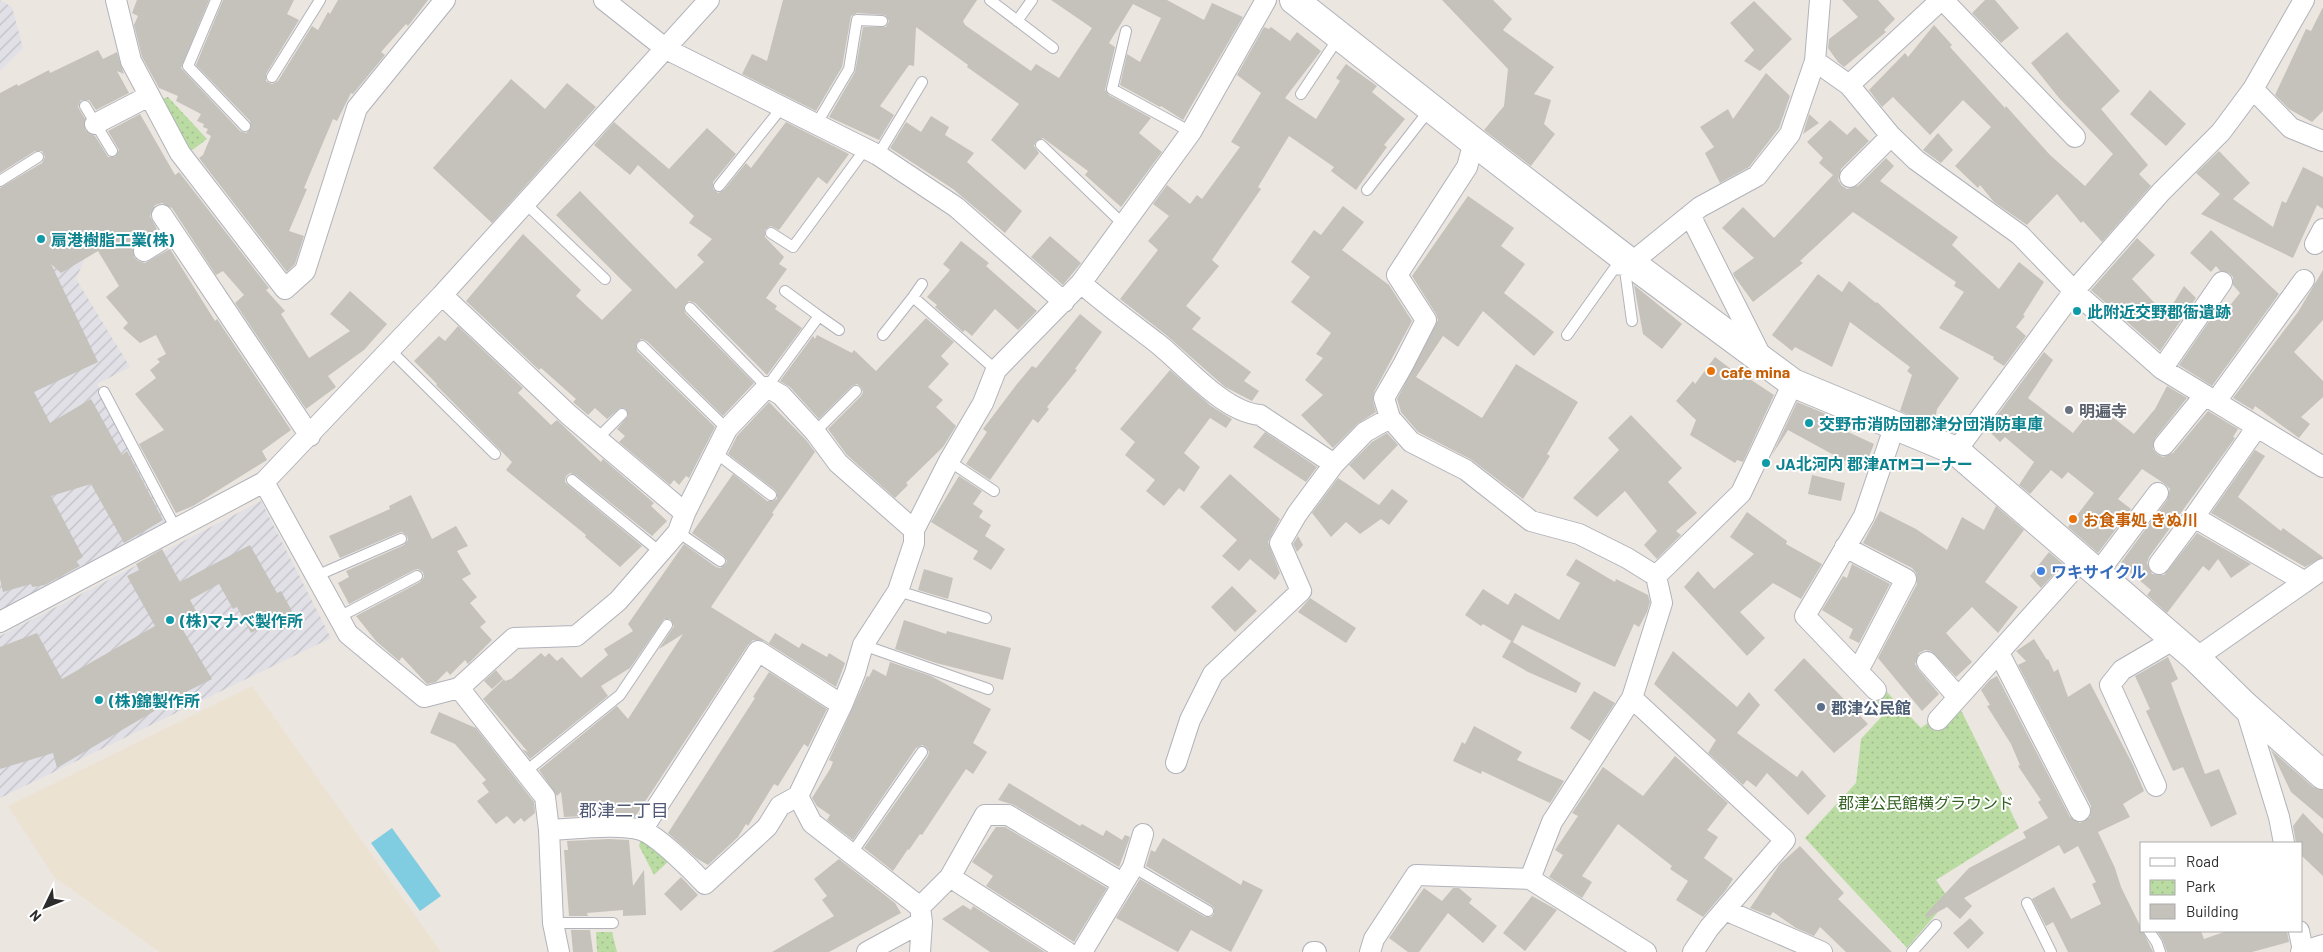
<svg xmlns="http://www.w3.org/2000/svg" width="2323" height="952" font-family="Barlow,'Noto Sans JP',sans-serif">
<style>
.industrial{fill:url(#industrial-furrows)}
.education{fill:#ece2d2}
.park{fill:url(#park-dots)}
.water{fill:#80cde2}
.building{fill:#c5c1bb}
.lines{fill:none;stroke-linecap:round;stroke-linejoin:round}
.lane-casing{stroke:#b1b3bb;stroke-width:12}
.street-casing{stroke:#b1b3bb;stroke-width:22}
.secondary-casing{stroke:#b1b3bb;stroke-width:30}
.lane{stroke:#fff;stroke-width:10}
.street{stroke:#fff;stroke-width:20}
.secondary{stroke:#fff;stroke-width:28}
.culture-dot{fill:#0f9aa8;stroke:#fff;stroke-width:2}
.food-dot{fill:#e8710a;stroke:#fff;stroke-width:2}
.worship-dot{fill:#6b7280;stroke:#fff;stroke-width:2}
.shop-dot{fill:#3f7fe0;stroke:#fff;stroke-width:2}
.service-dot{fill:#5c6f8a;stroke:#fff;stroke-width:2}
.labels{text-anchor:middle;dominant-baseline:central;stroke-width:4;stroke-linejoin:round;paint-order:stroke}
.culture-label{font-size:16px;font-weight:bold;fill:#0d838f;stroke:#fff;text-anchor:start}
.food-label{font-size:16px;font-weight:bold;fill:#c56008;stroke:#fff;text-anchor:start}
.worship-label{font-size:16px;font-weight:bold;fill:#5b616d;stroke:#fff;text-anchor:start}
.shop-label{font-size:16px;font-weight:bold;fill:#366cbe;stroke:#fff;text-anchor:start}
.service-label{font-size:16px;font-weight:bold;fill:#4e5e75;stroke:#fff;text-anchor:start}
.park-label{font-size:16px;fill:#346223;stroke:#fff}
.neighbourhood-label{font-size:18px;fill:#515a78;stroke:#fff}
</style>
<defs>
<pattern id="industrial-furrows" width="10" height="10" patternUnits="userSpaceOnUse" patternTransform="scale(1.25)"><rect width="10" height="10" fill="#e1e0e6"/><path d="M-1 1l2-2M0 10L10 0M9 11l2-2" fill="none" stroke="#c1c0c5"/></pattern>
<pattern id="park-dots" width="8" height="8" patternUnits="userSpaceOnUse" patternTransform="scale(1.25)"><rect width="8" height="8" fill="#badca3"/><path d="M2 2h.1M6 6h.1" fill="none" stroke="#a0bd8c" stroke-width="1.8" stroke-linecap="round"/></pattern>
</defs>
<rect width="100%" height="100%" fill="#ece6e0"/>
<path class="industrial" d="M0 0 12 7 23 48 0 71Z
M0 191 97 230 76 279 130 367 97 384 168 526 0 613Z
M261 501 331 638 0 798V636Z"/>
<path class="education" d="M252 686 441 952H160L54 877 8 806Z"/>
<path class="park" d="M168 97 207 139 191 151 158 100Z
M1887 692 1921 728 1929 722 1937 731 1960 708 2019 828 1936 880 1949 899 1907 948 1805 838 1856 783 1861 739 1884 714 1876 703Z
M642 835 673 857 654 875 639 846Z
M596 932H612L617 952H597Z"/>
<path class="water" d="M392 828 441 896 420 911 371 843Z"/>
<path class="building" d="M137 0H209L181 68 240 131 246 133 251 128 250 121 196 65 223 0H294L287 14 299 20 266 74V81L272 84 278 81 312 26 318 30 328 12 330 14 338 0H428L408 26 406 24 381 52 385 55 353 94 351 93 337 121 333 119 304 188 307 189 289 231 304 236 295 264 287 272 199 158 203 155 211 136 206 133 208 129 203 127 204 124 197 121 201 114 176 101 178 96 159 88 142 57 134 25 138 16 132 13Z
M783 0H977L963 21 965 25 1031 71 1036 64 1059 78 1092 28 1051 0H1167L1204 20 1212 3 1243 17 1183 120 1161 106 1160 107 1120 85 1127 54 1140 62 1161 18 1133 4 1109 43 1115 47 1105 90 1109 95 1151 118 1139 133 1162 152 1121 207 1085 175 1088 171 1043 138 1036 141 1034 146 1039 153 1025 170 991 140 1019 104 967 67 968 65 916 27 914 66 909 65 880 106 894 115 879 140 829 117 855 72 863 27H886L889 21 885 15 857 13 851 16 842 67 816 111 742 74 752 54 767 61Z
M1442 0H1493L1512 19 1503 30 1554 67 1534 94 1551 100 1544 124 1555 134 1531 166 1484 130 1504 106 1508 69Z
M1842 0H1878L1895 19 1884 30 1886 32 1844 67 1838 62 1828 48 1829 39 1858 17Z
M1985 0H1995L2019 28 2001 43 1972 13Z
M1754 1 1792 39 1760 71 1744 61 1754 50 1730 23Z
M2323 7V111L2312 122 2289 109 2275 95 2306 29 2311 31Z
M1934 25 1952 45 1950 47 2005 108 2006 106 2050 155 2085 186 2113 154 2059 98 2031 63 2067 32 2120 91 2101 109 2148 165 2139 174 2151 186 2102 242 2083 221 2081 223 2057 194 2027 225 1994 202 1980 185 1978 188 1955 166 1991 127 1963 100 1930 135 1893 97 1882 107 1869 90 1905 53 1908 57Z
M1264 27 1269 29 1271 27 1290 41 1297 32 1321 51 1285 98 1316 119 1340 81 1336 78 1346 64 1377 86 1372 92 1405 119 1384 145 1387 147 1356 190 1331 171 1334 167 1289 136 1258 187 1261 189 1212 260 1219 266 1186 306 1201 318 1192 329 1251 372 1244 381 1259 391 1252 401 1225 387 1165 334 1120 299 1158 250 1148 241 1169 216 1153 204 1167 185 1190 204 1197 195 1202 199 1240 147 1231 142 1261 93 1237 75Z
M98 50 103 59 117 52 124 74 117 71 129 93 96 110 89 100H81L78 107 85 119V130L95 136 108 157H115L119 150 108 131 140 114 175 175 179 172 269 288 266 290 285 311 281 314 309 358 350 331 330 314 350 291 387 324 364 350 328 376 336 387 306 409 235 303 244 295 223 271 216 275 172 208 162 203 155 205 150 216 157 229 134 245V257L138 261 145 263 170 249 215 321 217 319 291 430 262 451 267 460 193 506 176 513 139 444 164 430 135 394 156 378 150 370 160 362 157 359 166 354 156 335 140 343 123 328 128 323 106 297 119 286 98 251 61 273 51 264 98 362 34 392 50 423 91 399 122 455 127 451 163 520 124 543 91 484 51 496 83 557 76 561 80 566 45 585 32 587 31 584 3 592 0 579V188L42 163 45 157 42 151H35L0 173V93L17 84 18 86 49 70 50 73Z
M1766 73 1790 96 1779 128 1749 167 1720 183 1705 153 1714 147 1700 127 1728 109 1733 119Z
M511 79 545 109 567 83 596 107 492 223 433 168Z
M2150 90 2186 124 2166 146 2130 114Z
M1809 114 1819 123 1803 134Z
M931 116 949 127 945 135 974 153 967 162 1022 211 1005 233 953 189 890 148 906 122 921 132Z
M1830 120 1847 135 1855 127 1869 141 1841 169 1838 180 1842 186 1847 189 1858 186 1886 158 1894 166 1880 181 1958 237 1952 245 1999 289 2019 262 2044 282 2023 315 2025 316 2016 327 2026 336 2004 366 1993 359 1994 357 1939 328 1964 292 1954 286 1956 282 1853 212 1800 261 1803 263 1753 302 1734 276 1733 273 1754 258 1722 228 1743 207 1774 238 1833 175 1819 163 1823 158 1807 142Z
M614 122 669 169 707 128 736 154 713 182V189L718 193 724 190 746 163 751 168 786 122 849 154 827 184 818 177 779 230 771 226 765 230V237L784 257 779 264 787 269 766 298 777 306 775 309 802 328 767 375 695 303 689 301 684 306 685 313 754 383 723 416 647 341 641 339 636 344 637 351 715 427 689 478 686 476 679 485 674 480 670 485 619 442 625 436 617 429 628 416 626 409 620 408 607 419 595 408 588 415 573 402 576 399 541 368 539 370 466 301 523 234 581 290 576 296 602 320 632 290 556 215 580 191 676 289 704 262 697 255 712 239 689 223 694 216 638 165 630 175 594 145Z
M1938 133 1953 150 1941 163 1923 150Z
M2219 151 2250 183 2233 199 2273 227 2282 201 2286 203 2303 167 2323 177V209L2317 205 2293 258 2201 214 2220 194 2196 173Z
M1468 196 1514 228 1501 246 1525 264 1504 293 1554 332 1534 356 1483 311 1458 347 1443 336 1416 377 1482 418 1516 364 1578 402 1547 454 1550 456 1523 499 1472 460 1418 432 1401 412 1397 399 1438 320 1436 314 1412 276Z
M1343 206 1364 222 1342 250 1389 285 1412 321 1374 392 1373 401 1376 412 1357 424 1333 448 1301 415 1323 395 1305 380 1323 358 1316 354 1331 333 1291 302 1310 277 1291 262 1314 230 1321 235Z
M2211 230 2279 294 2212 386 2179 365 2214 314 2219 319 2240 293 2233 285V277L2229 273 2220 271 2216 266 2211 272 2190 253Z
M1050 236 1081 263 1063 285 1031 257Z
M2137 238 2155 255 2132 279 2166 315 2184 286 2196 298 2160 351 2091 290Z
M961 241 989 263 986 266 1037 311 1018 330 995 309 972 336 965 330 963 332 935 307 937 305 927 297 950 270 943 264Z
M2323 270V320L2294 352 2323 381V397L2301 417 2310 424 2299 438 2255 406 2253 410 2233 398 2298 312Z
M1818 274 1842 292 1849 281 1876 303 1877 302 1959 378 1937 409 1934 425 1900 411 1912 375 1907 371 1910 367 1850 322 1832 367 1795 347 1792 351 1772 335Z
M1634 285 1682 324 1662 349 1643 334Z
M1080 314 1102 332 1075 369 1077 370 1047 407 1049 409 1038 423 1033 419 990 480 966 464 987 432 983 429 1017 384 1032 366 1036 368Z
M926 318 954 342 941 356 949 364 928 387 943 400 936 407 956 426 943 447 906 483 908 485 895 498 847 455 828 429 861 396 863 392 861 387 857 384 852 386 819 419 790 387 780 381 813 336 815 339 817 335 852 353 854 350 876 371Z
M458 326 523 388 518 393 551 425 557 420 601 462 603 459 654 503 651 506 667 521 652 536 576 475 570 473 566 476 565 482 568 485 642 546 620 567 585 537 586 535 506 470 512 462 436 385 437 384 414 361 439 336 445 341Z
M2044 352 2053 360 2028 398 2073 433 2096 404 2134 434 2155 409 2167 386 2187 398 2155 438 2153 449 2157 454 2163 457 2173 453 2208 411 2238 429 2233 437 2235 438 2149 557 2147 563 2152 574 2164 575 2197 533 2251 564 2231 578 2218 559 2209 571 2203 566 2167 613 2147 595 2151 590 2120 564 2167 500 2170 489 2165 484 2142 469 2118 499 2131 509 2098 553 2068 527 2094 493 2068 472 2062 479 2051 470 2030 494 2019 485 2034 462 2005 437 2000 442 1987 429Z
M1715 357 1735 372 1736 370 1774 395 1743 462 1737 460 1735 463 1690 435 1696 420 1676 401 1693 381 1695 384Z
M1170 370 1211 406 1232 419 1226 428 1210 418 1184 453 1200 467 1184 492 1179 488 1164 506 1146 491 1155 480 1125 455 1135 442 1120 429Z
M769 402 806 440 815 452 772 513 774 514 711 607 769 643 775 633 799 648 802 643 827 657 829 653 845 663 836 687 764 641 753 640 748 645 635 817 608 815 564 817 561 792 557 796 539 770 617 706 628 719 683 634 659 649 674 626 670 619H664L630 668 601 686 608 696 530 759 522 749 528 752 483 699 504 679 505 681 511 679 541 653 545 657 549 653 557 661 562 657 581 678 608 655 604 649 633 631 628 624 684 544 716 567 720 568 725 565 727 561 724 556 692 533 733 474 767 501H773L777 499V493L775 490 728 454 737 436Z
M1797 402 1836 418 1833 425 1874 444 1863 471 1788 430 1772 455Z
M1631 415 1682 468 1668 482 1697 513 1676 531 1681 535 1657 559 1644 545 1657 531 1625 491 1597 517 1573 498 1619 450 1608 438Z
M1265 432 1317 467 1306 482 1253 447Z
M1387 433 1398 445 1364 480 1349 465 1372 442Z
M2255 450 2265 456 2238 497 2281 531 2283 528 2323 557 2305 567 2211 513Z
M1230 474 1280 519 1268 542 1280 573 1275 580 1250 559 1239 571 1222 556 1237 540 1200 507Z
M1812 475 1845 483 1841 501 1808 494Z
M959 476 982 491 973 504 983 511 979 517 991 525 985 536 1005 549 991 570 973 559 978 551 931 522Z
M1338 478 1379 505 1392 489 1408 501 1389 525 1381 519 1360 534 1346 522 1331 537 1312 513Z
M411 495 432 539 456 526 468 546 457 551 471 574 462 579 477 597 470 603 486 622 480 627 492 640 468 664 465 660 450 675 447 671 436 682 427 684 402 657 399 661 376 641 356 616 420 582 424 577 423 572 418 569 414 570 349 604 338 583 349 577 346 571 404 545 408 540 407 536 402 532 398 533 340 558 329 536 390 509 389 506Z
M1996 506 2024 530 1985 582 2018 607 1998 633 1972 607 1946 633 1972 662 1956 677 1931 651 1925 650 1919 653 1915 664 1918 669 1939 694 1922 711 1878 658 1917 584 1916 573 1912 568 1863 543 1880 511 1916 529 1947 550 1962 517 1984 530Z
M1747 512 1787 541 1786 544 1822 564 1801 599 1773 583 1740 612 1765 638 1747 656 1684 587 1698 571 1714 589 1754 554 1730 537Z
M1298 536 1303 545 1297 552 1293 544Z
M250 545 277 593 281 591 292 611 251 633 237 607 233 609 219 584 190 600 198 615 180 625 212 679 162 704 163 706 57 768 53 753 0 769V647L37 633 62 679 155 626 127 576 139 570 136 564 162 549 180 582Z
M2049 552 2063 564 2041 588 2030 576Z
M1576 559 1615 582 1616 579 1648 595 1650 602 1647 612 1639 627 1634 624 1615 667 1522 625 1513 642 1483 624 1481 626 1465 615 1483 589 1508 605 1515 593 1559 620 1580 583 1566 575Z
M1852 564 1890 584 1859 643 1849 638 1853 629 1822 610 1843 576 1847 578Z
M924 569 953 578 948 599 918 590Z
M1232 586 1257 611 1235 632 1211 607Z
M1310 598 1356 628 1346 643 1298 612Z
M904 620 946 634 947 631 1011 648 1003 680 936 663 895 649Z
M2034 639 2047 660 2048 659 2054 672 2058 669 2068 697 2090 683 2133 765 2144 791 2123 804 2130 817 2098 832 2115 868 2121 887 2153 952H2068L2053 922 2046 926 2032 899 2054 887 2071 919 2101 904 2092 884 2096 882 2078 846 2064 854 2059 845 1964 898 1972 906 1960 919 1947 907 1927 918 1925 915 1969 868 2026 838 2023 832 2048 818 2038 802 2041 800 2018 766 2020 765 2011 744 1987 706 1990 705 1981 690 1990 680 1997 676 2070 817 2080 823 2090 817 2091 806 2018 665 2026 661 2016 651Z
M1511 641 1581 683 1576 693 1528 672 1502 657Z
M1673 651 1737 707 1749 692 1760 705 1737 733 1797 777 1802 770 1826 796 1808 815 1767 773 1756 787 1747 780 1743 785 1708 753 1716 740 1654 684Z
M2168 657 2178 679 2171 683 2205 774 2219 769 2237 814 2211 827 2183 767 2173 771 2146 711 2150 709 2135 676Z
M1804 658 1868 724 1834 753 1774 690Z
M890 662 931 676 991 709 973 743 987 752 973 774 966 769 922 835 920 834 909 850 908 849 893 871 864 848 928 756 929 752 926 747 922 745 916 748 853 840 827 820 830 815 817 806 812 798 830 769 833 762 829 760 867 676 869 677 873 669 886 676Z
M496 670 503 679 492 689 484 681Z
M769 672 827 709 808 747 804 744 778 786 774 784 748 826 746 824 738 837 708 865 696 858 668 833 755 698 753 697Z
M1594 691 1615 703 1590 741 1570 728Z
M439 712 476 728 534 802 535 813 524 822 521 818 514 824 507 816 496 824 477 801 489 792 482 783 486 780 455 744 430 733Z
M1474 726 1522 752 1517 760 1564 781 1550 803 1482 771 1481 774 1453 761 1462 742 1465 744Z
M2271 750 2313 787 2323 790V819L2291 792Z
M1675 756 1728 803 1707 830 1718 837 1704 858 1733 879 1726 890 1703 917 1676 900 1688 881 1670 869 1672 866 1618 824 1582 876 1592 882 1582 898 1549 877 1563 855 1555 850 1578 816 1572 813 1603 767 1643 796Z
M1009 783 1080 826 1082 824 1103 836 1106 830 1122 840 1125 835 1130 837 1119 867 1014 805 998 800Z
M2303 813 2323 834V876L2302 856V843H2296L2293 826Z
M996 827H1005L1107 888 1074 942 986 886 993 876 972 862Z
M1163 838 1241 885 1243 880 1263 890 1231 952 1191 930 1178 952 1116 918 1140 879 1205 917H1211L1214 914V908L1211 905 1146 866 1151 850 1155 852Z
M609 839 629 840 633 886 644 870 646 915 623 916V910L587 913 588 916H569L564 850H568L567 841Z
M1800 846 1844 893 1838 899 1892 952H1846L1820 927 1814 936 1796 928 1773 912 1770 916 1750 908 1780 864Z
M839 859 895 903 901 913 829 952H772L834 916 822 900 827 896 814 879Z
M681 877 698 895 681 911 664 894Z
M1424 888 1442 901 1453 888H1459L1472 899 1469 903 1497 926 1483 943 1448 913 1419 952H1408L1389 938Z
M1532 896 1557 910 1525 951 1503 933Z
M963 905 971 910 973 906 1045 952H990L942 919Z
M1970 918 1984 933 1968 949 1953 933Z
M571 930H590L593 952H573Z
M2157 931H2201L2204 939 2227 931H2287L2289 942 2252 952H2167L2163 941Z"/>
<g class="lines">
<g class="lane-casing">
<path id="lane" d="M216 0 188 66 245 126
M990 0 1053 48
M1017 21 1032 0
M1126 31 1112 89 1191 132
M272 77 320 0
M1301 94 1339 37
M85 106 112 151
M817 123 849 69 857 20 882 21
M1041 145 1123 224
M878 155 922 82
M0 181 38 157
M719 186 783 106
M1367 190 1430 109
M525 203 605 279
M771 233 793 247 866 148
M1629 266 1625 270 1632 321
M913 297 922 284
M690 308 767 387 819 316 785 291
M819 316 839 330
M883 335 913 297 996 370
M1567 335 1614 269 1625 270
M642 346 727 429
M390 350 495 454
M104 392 176 529
M815 432 856 391
M597 439 622 414
M716 453 771 495
M949 461 994 491
M572 480 660 552
M678 532 720 561
M316 576 401 539
M898 591 986 618
M339 617 417 576
M863 645 988 689
M525 772 620 695 667 625
M852 853 922 752
M1133 867 1208 911
M2027 903 2051 952
M553 923H613
M2149 931 2157 943 2160 952
M1912 952 1936 925"/>
</g>
<g class="street-casing">
<path id="street" d="M116 0 131 61 180 153 285 289 305 271 357 108 445 0
M604 0 666 49 878 155 956 207 1064 302
M1820 0 1815 61 1849 85 1891 136 1916 160 2020 235 2074 291 2162 369 2323 467
M1943 0 2075 137
M2304 0 2253 89 2291 128 2323 141
M1849 85 1941 0
M95 124 149 96
M1474 142 1467 167 1397 275 1426 320 1403 365 1384 398 1390 418 1411 442 1466 470 1531 521 1579 534 1627 558 1656 576
M1850 177 1891 136
M162 215 310 436
M1690 215 1762 358
M2315 244 2323 229
M144 251 173 233
M1631 263 1700 207 1757 176 1790 134 1815 61
M1081 283C1105 304 1131 323 1157 343 1184 364 1223 412 1260 415L1334 464 1365 432 1390 418
M442 295 569 415 685 513
M2162 369 2222 282
M2216 401 2304 280
M2257 427 2194 517 2305 582
M2164 445 2205 395
M1956 451 2074 291 2161 192 2221 132 2253 89
M264 482 348 634 424 697 459 688 545 797 549 830 553 923 559 952
M1845 547 1906 579 1858 671
M2159 564 2194 517
M2097 574 2158 493
M0 622 264 482 442 295 709 0
M1999 653 2080 811
M2196 658 2323 569
M1927 662 1958 697
M459 688 514 638 576 636 618 601 678 532 685 513 727 429 767 387 781 395 815 432 838 463 914 530
M1876 690 1805 616 1864 516 1895 425
M1632 698 1785 840 1709 928 1693 952
M2245 706 2279 817 2284 843
M1938 720 2081 561
M1176 763 1190 720 1213 674 1301 591 1280 543 1297 514 1334 464
M2156 786 2110 685 2122 670 2173 640
M549 830C573 829 619 823 641 830 657 835 693 871 705 884L767 827 780 806 798 796
M642 830 758 651 842 705
M950 877 1067 952
M1530 879 1646 952
M920 907 950 877 985 815H1008L1122 883
M1725 910 1822 952
M2299 931 2303 951
M867 952 922 922
M920 952 922 922 920 907 812 823 798 796 842 705 855 673 863 645 898 591 914 543V530L949 461 983 403 996 370 1081 283 1191 132 1266 0
M1082 952 1133 867 1143 834
M1313 952H1316
M1370 952 1374 939 1416 875 1530 879 1552 822 1632 698 1662 603 1656 576 1741 493 1793 383
M2301 952 2323 945"/>
</g>
<g class="secondary-casing">
<path id="secondary" d="M1294 0 1474 142 1631 263 1793 383 1956 451 2196 658 2244 705 2323 775"/>
</g>
<use href="#lane" class="lane"/>
<use href="#street" class="street"/>
<use href="#secondary" class="secondary"/>
</g>
<g class="culture-dot">
<circle cx="41" cy="239" r="5"/>
<circle cx="2077" cy="311" r="5"/>
<circle cx="1809" cy="423" r="5"/>
<circle cx="1766" cy="463" r="5"/>
<circle cx="170" cy="620" r="5"/>
<circle cx="99" cy="700" r="5"/>
</g>
<g class="food-dot">
<circle cx="1711" cy="371" r="5"/>
<circle cx="2073" cy="519" r="5"/>
</g>
<circle class="worship-dot" cx="2069" cy="410" r="5"/>
<circle class="shop-dot" cx="2041" cy="571" r="5"/>
<circle class="service-dot" cx="1821" cy="707" r="5"/>
<g class="labels">
<g class="culture-label">
<text x="51" y="239">扇港樹脂工業(株)</text>
<text x="2087" y="311">此附近交野郡衙遺跡</text>
<text x="1819" y="423">交野市消防団郡津分団消防車庫</text>
<text x="1776" y="463">JA北河内 郡津ATMコーナー</text>
<text x="180" y="620">(株)マナべ製作所</text>
<text x="109" y="700">(株)錦製作所</text>
</g>
<g class="food-label">
<text x="1721" y="371">cafe mina</text>
<text x="2083" y="519">お食事処 きぬ川</text>
</g>
<g class="worship-label">
<text x="2079" y="410">明遍寺</text>
</g>
<g class="shop-label">
<text x="2051" y="571">ワキサイクル</text>
</g>
<g class="service-label">
<text x="1831" y="707">郡津公民館</text>
</g>
<g class="park-label">
<text x="1926" y="802">郡津公民館横グラウンド</text>
</g>
<g class="neighbourhood-label">
<text x="624" y="810">郡津二丁目</text>
</g>
</g>
<rect x="2140" y="842" width="162" height="90" fill="#ffffff" stroke="#ababab"/>
<rect x="2150" y="858" width="25" height="8" fill="#ffffff" stroke="#ababab"/>
<text x="2186" y="867" font-size="15" fill="#2c2c2c">Road</text>
<rect x="2150" y="880" width="25" height="15" fill="url(#park-dots)" stroke="#ababab"/>
<text x="2186" y="892" font-size="15" fill="#2c2c2c">Park</text>
<rect x="2150" y="904" width="25" height="15" fill="#c5c1bb" stroke="#ababab"/>
<text x="2186" y="917" font-size="15" fill="#2c2c2c">Building</text>
<g transform="translate(45 907) rotate(227)" stroke="#ffffff" stroke-width="4" paint-order="stroke">
<path d="M0-4L9 19L0 12L-9 19Z" fill="#2c2c2c"/>
<text y="-8" font-size="14" font-weight="bold" text-anchor="middle" fill="#2c2c2c">N</text>
</g>
</svg>
